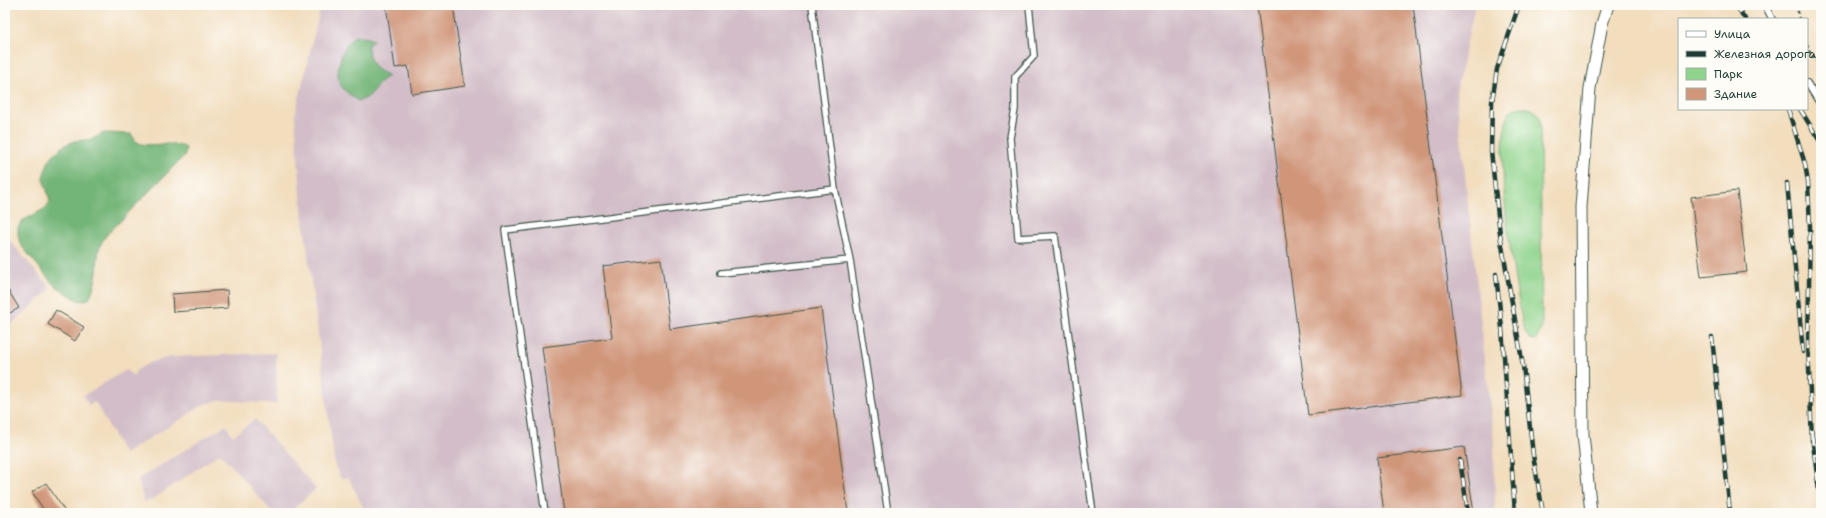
<svg xmlns="http://www.w3.org/2000/svg" width="1826" height="518" font-family="'Shantell Sans',sans-serif">
<style>
.industrial{fill:#d2bdc8}
.green{fill:#8fd38c;stroke:#578860}
.forest{fill:#73b578;stroke:#497956}
.building{fill:#d0967a}
.lines{fill:none;stroke-linecap:round;stroke-linejoin:round}
.service-casing{stroke:#3f5549;stroke-width:8}
.minor-casing{stroke:#3f5549;stroke-width:13}
.path{stroke:#3f5549;stroke-width:2.5;stroke-dasharray:3 3;stroke-linecap:butt}
.service{stroke:#fff;stroke-width:5.5}
.minor{stroke:#fff;stroke-width:11}
.rail-casing{stroke:#1f3d34;stroke-width:4.5}
.rail{stroke:#fdfcf7;stroke-width:3;stroke-dasharray:9;stroke-linecap:butt}
</style>
<rect width="100%" height="100%" fill="#fdfcf7"/>
<filter id="ink" filterUnits="userSpaceOnUse"><feTurbulence type="fractalNoise" baseFrequency=".025" numOctaves="2"/><feDisplacementMap in="SourceGraphic" scale="8" xChannelSelector="R" yChannelSelector="G"/><feConvolveMatrix kernelMatrix="1 2 1 2 8 2 1 2 1" color-interpolation-filters="sRGB"/></filter>
<filter id="wash" filterUnits="userSpaceOnUse"><feTurbulence type="fractalNoise" baseFrequency=".012" numOctaves="4" result="noise"/><feDisplacementMap in="SourceGraphic" scale="16" xChannelSelector="R" yChannelSelector="G"/><feGaussianBlur stdDeviation="0.9" result="paint"/><feColorMatrix in="noise" values="0 0 0 0 0 0 0 0 0 0 0 0 0 0 0 0 0 1.4 0 .05"/><feComposite in="paint" operator="in"/></filter>
<g filter="url(#wash)">
<rect width="100%" height="100%" fill="#f2ddbd"/>
<path class="industrial" d="M321 5H1475L1456 92 1494 443 1495 513H366L348 477 341 479 335 466 302 209 295 115Z
M5 235 51 289 5 330Z
M276 353 277 404 221 400 205 404 124 454 95 402 89 405 83 396 126 370 133 376 137 370 151 362 171 357Z
M255 419 316 489 295 507 300 513H273L220 453 150 501 144 502 138 479 226 425 233 436Z"/>
<path class="green" d="M1524 107 1534 110 1540 117 1542 327 1536 340 1530 339 1526 333 1522 320C1514 277 1492 151 1509 114 1512 108 1518 107 1524 107Z"/>
<path class="forest" d="M355 36 369 38 374 41 368 44C367 52 371 66 379 71 382 73 385 73 388 76 374 83 376 97 358 101 352 96 344 91 340 84 334 71 343 44 355 36Z
M104 133 131 134C133 137 135 140 137 142 147 149 172 139 186 148L185 155 127 214C119 224 106 232 101 244 97 253 98 263 97 272 96 281 93 290 89 299L79 301 53 284 20 244 18 235V227L22 221 46 208 50 201 43 177 47 165 52 156 65 145 75 141 92 139Z"/>
<g id="blocks">
<path class="building" d="M386 5H453L465 86 412 94 408 66 395 68Z
M1257 5H1413L1462 395 1308 415Z
M1737 191 1747 272 1701 277 1691 197Z
M661 259 670 329 821 308 848 513H564L542 347 612 338 603 266Z
M5 285 19 308 10 313 5 305Z
M227 290 228 308 173 312 172 294Z
M56 310 84 327 75 341 48 324Z
M1464 447 1474 513H1384L1377 458Z
M46 483 66 513H46L32 492Z"/>
</g>
</g>
<g filter="url(#ink)">
<use href="#blocks" fill-opacity="0" stroke="#3f5549" stroke-width="1"/>
<g class="lines">
<g class="service-casing">
<path id="service" d="M812 5 835 189 850 260 888 513
M1029 5 1034 56 1015 77V109L1010 138 1018 238 1055 236 1093 513
M1765 5 1772 19
M1807 83 1821 105
M721 273 850 260
M545 513 505 230 835 189"/>
</g>
<g class="minor-casing">
<path id="minor" d="M1591 513 1583 434 1581 207 1590 88 1602 24 1608 5"/>
</g>
<path class="path" d="M1797 5 1799 19
M1807 45 1809 51 1821 68"/>
<use href="#service" class="service"/>
<use href="#minor" class="minor"/>
<g class="rail-casing">
<path id="rail" d="M1519 5 1497 69 1492 102 1491 151 1500 234 1523 366 1533 455 1543 513
M1736 5 1745 19
M1788 109 1805 164 1808 182 1810 227 1808 344 1812 441
M1800 109 1821 143
M1787 183 1803 352
M1496 274 1502 328 1515 513
M1712 337 1730 513
M1812 436 1821 507
M1460 460 1468 513"/>
</g>
<use href="#rail" class="rail"/>
</g>
</g>
<rect width="1826" height="518" fill="none" stroke="#fdfcf7" stroke-width="20"/>
<rect x="1678" y="18" width="130" height="92" fill="#fdfcf7" stroke="#a4b0a9"/>
<rect x="1686" y="31" width="20" height="6" fill="#ffffff" stroke="#a4b0a9"/>
<text x="1714" y="38" font-size="12" fill="#1f3d34">Улица</text>
<rect x="1686" y="51" width="20" height="6" fill="#1f3d34" stroke="#a4b0a9"/>
<text x="1714" y="58" font-size="12" fill="#1f3d34">Железная дорога</text>
<rect x="1686" y="68" width="20" height="12" fill="#8fd38c" stroke="#a4b0a9"/>
<text x="1714" y="78" font-size="12" fill="#1f3d34">Парк</text>
<rect x="1686" y="88" width="20" height="12" fill="#d0967a" stroke="#a4b0a9"/>
<text x="1714" y="98" font-size="12" fill="#1f3d34">Здание</text>
</svg>
